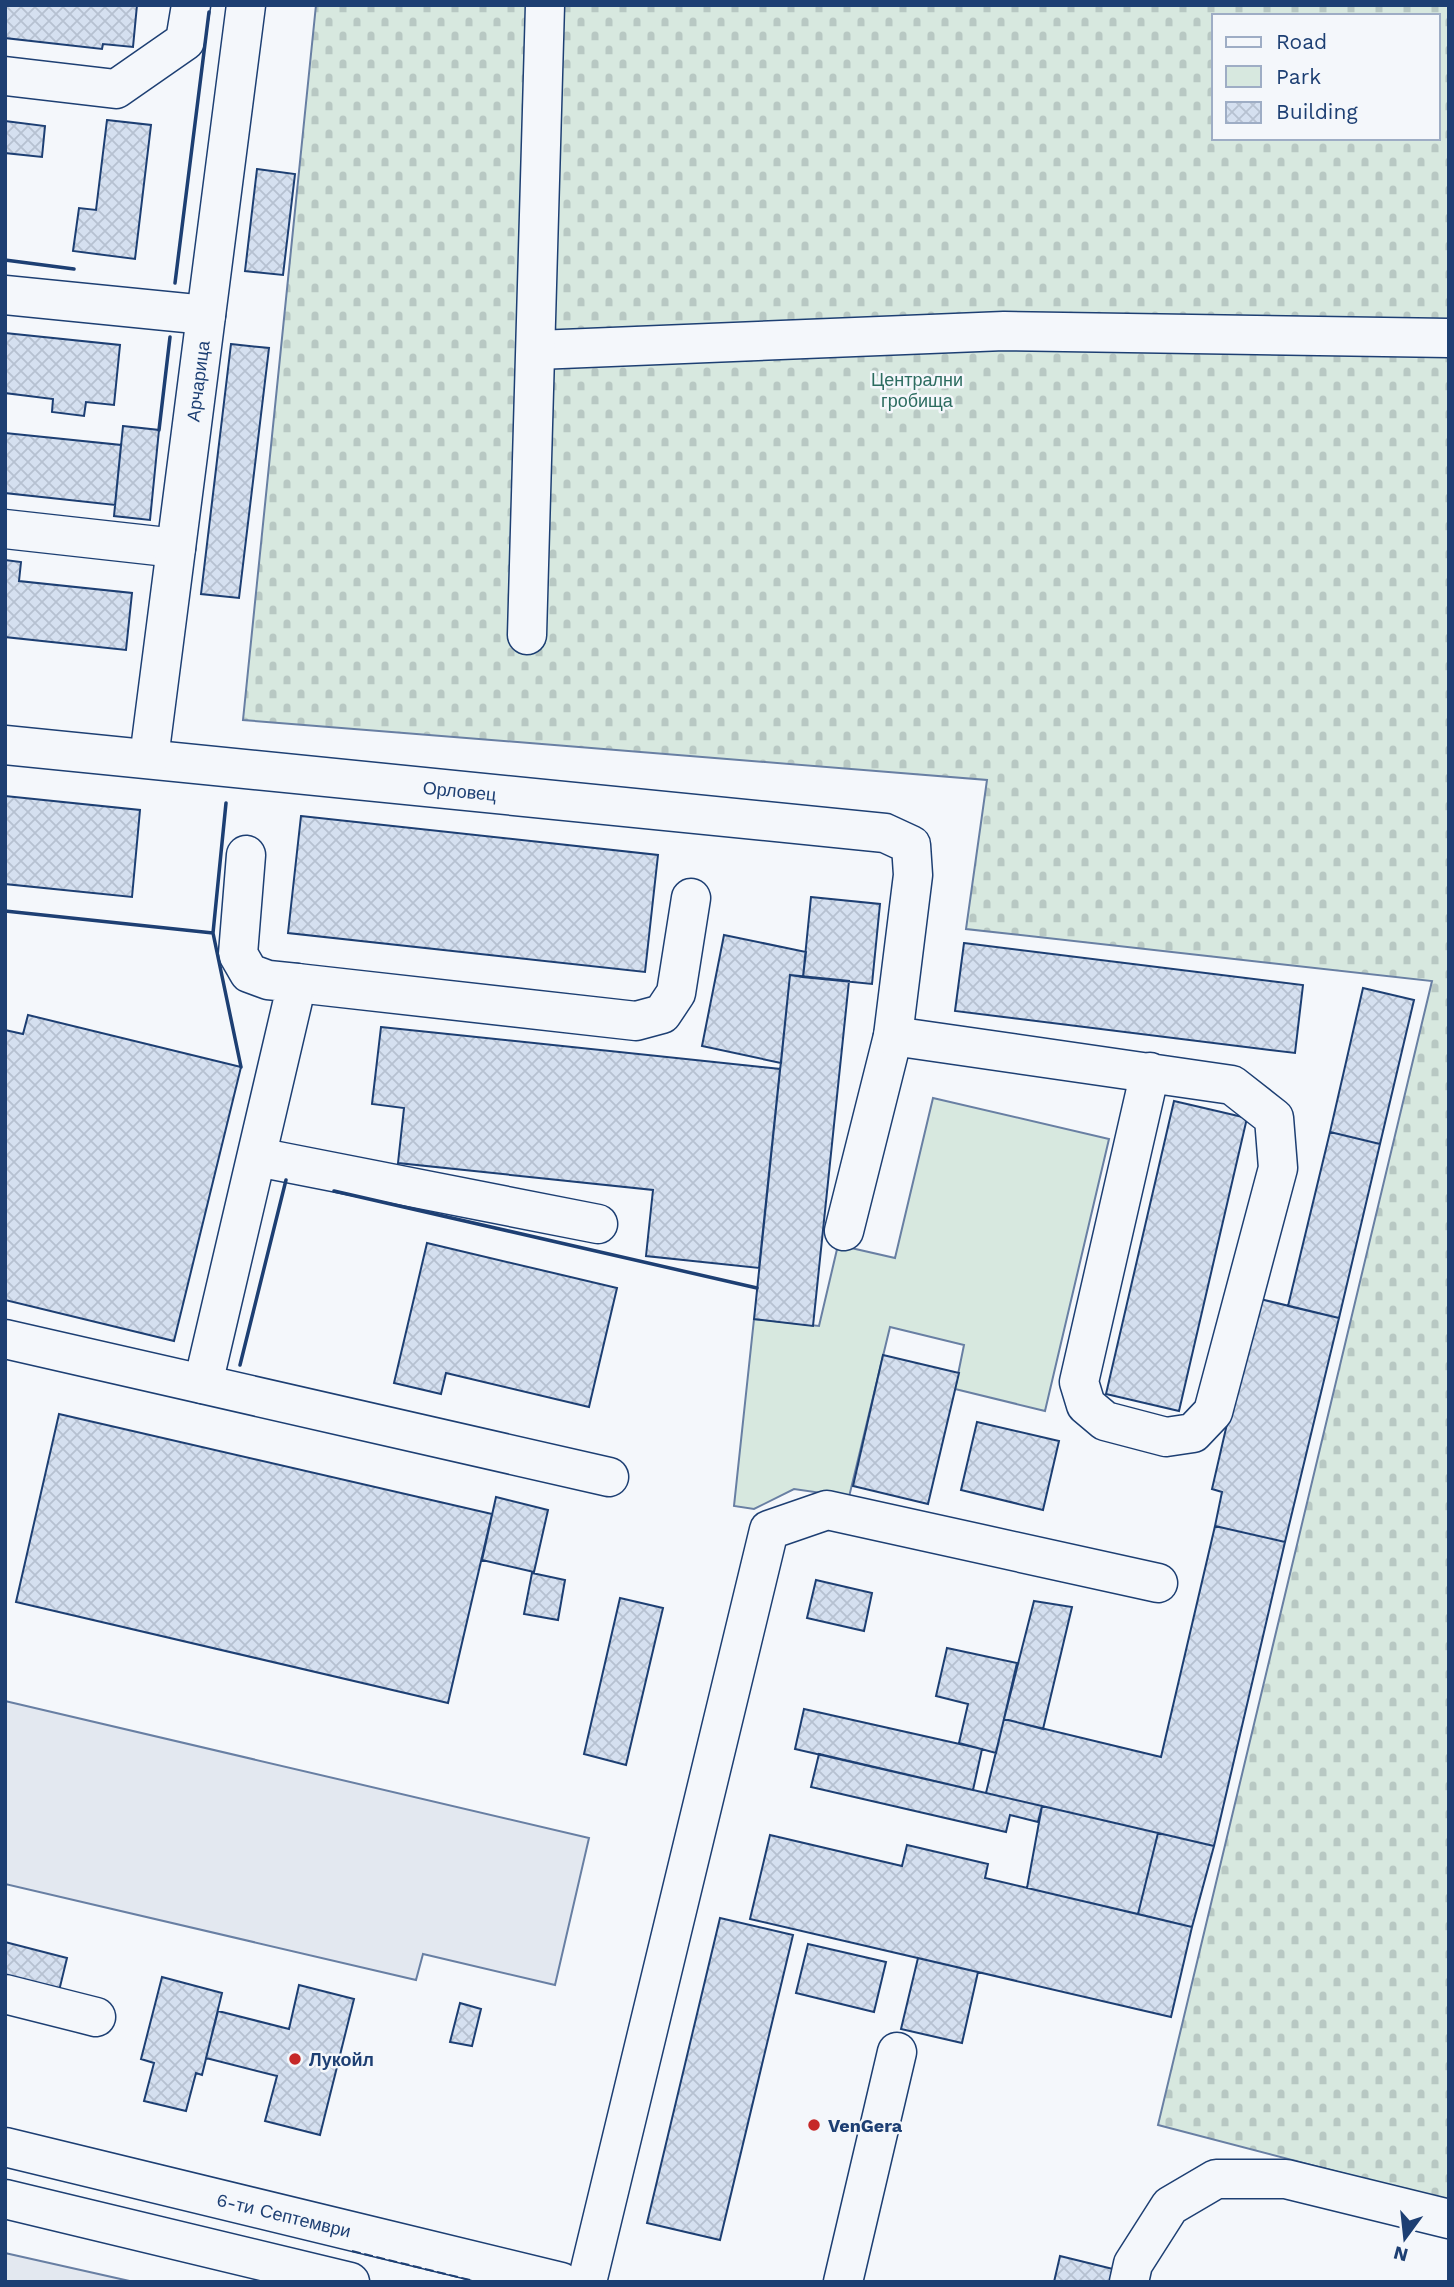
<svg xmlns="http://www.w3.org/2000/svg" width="1454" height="2287" font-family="'Work Sans',sans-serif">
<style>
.green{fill:#d7e8df;stroke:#687fa3;stroke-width:2}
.cemetery{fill:url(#cemetery-stones);stroke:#687fa3;stroke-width:2;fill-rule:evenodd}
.parking{fill:#e3e8f0;stroke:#687fa3;stroke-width:2}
.building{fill:url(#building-cross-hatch);stroke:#1d3f73;stroke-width:2}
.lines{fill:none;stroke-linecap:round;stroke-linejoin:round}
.minor-casing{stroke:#1d3f73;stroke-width:41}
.major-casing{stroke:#1d3f73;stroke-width:41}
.minor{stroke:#f4f7fb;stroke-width:38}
.major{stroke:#f4f7fb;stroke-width:38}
.fence{stroke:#1d3f73;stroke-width:2;stroke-dasharray:9 3.5;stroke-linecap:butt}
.wall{stroke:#1d3f73;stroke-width:3.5}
.poi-dot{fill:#c62828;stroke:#f4f7fb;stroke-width:2.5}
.labels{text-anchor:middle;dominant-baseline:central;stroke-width:5;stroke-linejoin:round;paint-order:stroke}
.park-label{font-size:18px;fill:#2c6c60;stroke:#f4f7fb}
.street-label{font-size:18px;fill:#1d3f73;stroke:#f4f7fb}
.poi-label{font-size:18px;font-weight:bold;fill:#1d3f73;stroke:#f4f7fb;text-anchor:start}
</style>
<defs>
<pattern id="cemetery-stones" width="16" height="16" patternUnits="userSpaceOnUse" patternTransform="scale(1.75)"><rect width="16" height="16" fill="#d7e8df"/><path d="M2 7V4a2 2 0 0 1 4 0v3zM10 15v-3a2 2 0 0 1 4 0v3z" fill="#b8c8c3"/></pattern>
<pattern id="building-cross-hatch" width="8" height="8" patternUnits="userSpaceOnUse" patternTransform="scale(1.75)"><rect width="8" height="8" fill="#d5e0f0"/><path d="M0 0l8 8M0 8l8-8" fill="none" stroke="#b6c1d1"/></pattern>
</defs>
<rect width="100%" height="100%" fill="#f4f7fb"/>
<path class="green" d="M933 1098 1109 1139 1045 1411 955 1389 964 1345 890 1327 849 1497 794 1489 754 1509 734 1506 754 1319 819 1326 838 1245 895 1258Z"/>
<path class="cemetery" d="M316 5H1449V2201L1158 2125 1432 981 966 929 987 780 243 720ZM1214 16H1438V138H1214Z"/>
<path class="parking" d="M5 1701 589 1838 555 1985 423 1954 416 1980 5 1884Z
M5 2253 134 2282H5Z"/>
<path class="building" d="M5 5H137L133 47 103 44 102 49 5 38Z
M107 120 151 125 135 259 73 251 79 208 96 210Z
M5 121 45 126 42 157 5 153Z
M257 169 295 174 283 275 245 271Z
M5 333 120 345 114 405 86 402 84 416 52 412 53 399 5 393Z
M231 344 269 348 239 598 201 594Z
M123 426 159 430 150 520 114 516Z
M5 433 121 445 115 505 5 493Z
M5 560 21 562 19 581 132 593 126 650 5 637Z
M5 796 140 810 132 897 5 884Z
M301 816 658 855 645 972 288 933Z
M811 897 880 904 872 984 803 977Z
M724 935 806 952 803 977 790 975 781 1063 702 1046Z
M964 943 1303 985 1295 1053 955 1011Z
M790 975 849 981 813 1326 754 1319Z
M1363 988 1414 1000 1380 1144 1330 1132Z
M28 1015 241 1067 174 1341 5 1300V1030L23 1034Z
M381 1027 780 1069 759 1268 646 1256 653 1190 398 1163 404 1108 372 1104Z
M1174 1101 1247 1118 1179 1411 1106 1394Z
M1330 1132 1380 1144 1339 1318 1288 1306Z
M427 1243 617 1288 589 1407 446 1373 441 1394 394 1383Z
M1256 1298 1339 1318 1285 1542 1215 1526 1222 1492 1212 1489Z
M883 1355 959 1373 928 1504 853 1486Z
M59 1414 492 1514 448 1703 16 1602Z
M977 1422 1059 1441 1043 1510 961 1490Z
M496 1497 548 1510 534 1572 482 1560Z
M1215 1526 1285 1542 1214 1846 986 1793 1004 1719 1161 1757Z
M532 1573 565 1580 558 1620 524 1614Z
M816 1580 872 1593 864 1631 807 1618Z
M620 1598 663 1608 626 1765 584 1754Z
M1034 1601 1072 1607 1043 1729 1004 1719Z
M947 1648 1017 1663 996 1753 959 1743 968 1704 936 1696Z
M804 1709 982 1749 973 1790 795 1749Z
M819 1754 1042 1806 1038 1822 1010 1815 1006 1832 811 1787Z
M1042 1806 1158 1833 1138 1914 1027 1888Z
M1158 1833 1214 1846 1192 1927 1138 1914Z
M770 1835 902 1866 907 1845 988 1864 985 1878 1192 1927 1171 2017 750 1919Z
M720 1918 793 1935 720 2240 647 2223Z
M5 1942 67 1958 59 1991 5 1984Z
M808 1944 886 1962 874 2012 796 1993Z
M918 1958 978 1972 962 2043 901 2029Z
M162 1977 222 1993 202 2075 196 2073 186 2111 144 2101 154 2063 141 2059Z
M299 1985 354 1999 320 2135 265 2121 277 2076 206 2058 218 2011 289 2029Z
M460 2003 481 2009 472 2046 450 2042Z
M1060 2256 1113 2269 1110 2282H1054Z"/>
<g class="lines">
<g class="minor-casing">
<g id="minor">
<path d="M5 76 116 89 185 41 191 5"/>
<path d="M5 295 206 315"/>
<path d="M537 350 1004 331 1449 338"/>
<path d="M5 529 176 548"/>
<path d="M527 635 545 5"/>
<path id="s1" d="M5 745 885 833 911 845 913 875 893 1036 844 1231"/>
<path id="s2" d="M149 758 246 5"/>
<path d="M297 983 636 1021 662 1014 676 993 691 898"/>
<path d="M893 1036 1232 1085 1274 1118 1278 1168 1213 1412 1193 1433 1166 1437 1105 1421 1086 1405 1079 1382 1150 1072"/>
<path d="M257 1157 598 1224"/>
<path d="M5 1339 609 1477"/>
<path d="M203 1384 297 983 268 980 249 973 238 954 246 855"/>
<path d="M5 1994 96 2017"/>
<path d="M587 2282 769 1530 827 1510 1158 1583"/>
<path d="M843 2282 897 2052"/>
<path d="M1129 2282 1133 2264 1170 2206 1216 2179H1286L1449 2219"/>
</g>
</g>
<g class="major-casing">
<g id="major">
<path id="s3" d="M5 2147 561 2282"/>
<path d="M5 2199 350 2282"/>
</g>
</g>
<use href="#minor" class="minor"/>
<use href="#major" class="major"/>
<path class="fence" d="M352 2251 478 2282"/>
<path class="wall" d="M5 260 74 269
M175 283 209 12
M159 430 170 337
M5 911 213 933 226 803
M213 933 241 1067
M334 1191 757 1288
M240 1365 286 1180"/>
</g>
<g class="poi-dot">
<circle cx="295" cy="2059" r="7"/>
<circle cx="814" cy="2125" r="7"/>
</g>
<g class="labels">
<g class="park-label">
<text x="917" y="379">Централни<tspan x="917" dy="21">гробища</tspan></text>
</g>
<g class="street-label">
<text stroke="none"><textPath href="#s2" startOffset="380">Арчарица</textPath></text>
<text stroke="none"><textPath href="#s1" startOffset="457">Орловец</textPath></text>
<text stroke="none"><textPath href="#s3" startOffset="287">6-ти Септември</textPath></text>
</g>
<g class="poi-label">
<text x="309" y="2059">Лукойл</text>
<text x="828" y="2125">VenGera</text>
</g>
</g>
<rect width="1454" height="2287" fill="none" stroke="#1d3f73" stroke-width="14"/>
<rect x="1212" y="14" width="228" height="126" fill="#f4f7fb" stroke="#9eadc5" stroke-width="2"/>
<rect x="1226" y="37" width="35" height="10" fill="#f4f7fb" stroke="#9eadc5" stroke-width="2"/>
<text x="1276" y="49" font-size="21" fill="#1d3f73">Road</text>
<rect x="1226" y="66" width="35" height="21" fill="#d7e8df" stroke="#9eadc5" stroke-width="2"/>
<text x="1276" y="84" font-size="21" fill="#1d3f73">Park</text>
<rect x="1226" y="102" width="35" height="21" fill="url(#building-cross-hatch)" stroke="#9eadc5" stroke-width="2"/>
<text x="1276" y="119" font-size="21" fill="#1d3f73">Building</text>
<g transform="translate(1405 2238) rotate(195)" stroke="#f4f7fb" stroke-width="5" paint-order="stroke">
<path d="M0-5L12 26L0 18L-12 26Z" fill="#1d3f73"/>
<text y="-10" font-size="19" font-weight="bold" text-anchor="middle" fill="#1d3f73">N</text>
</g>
</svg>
